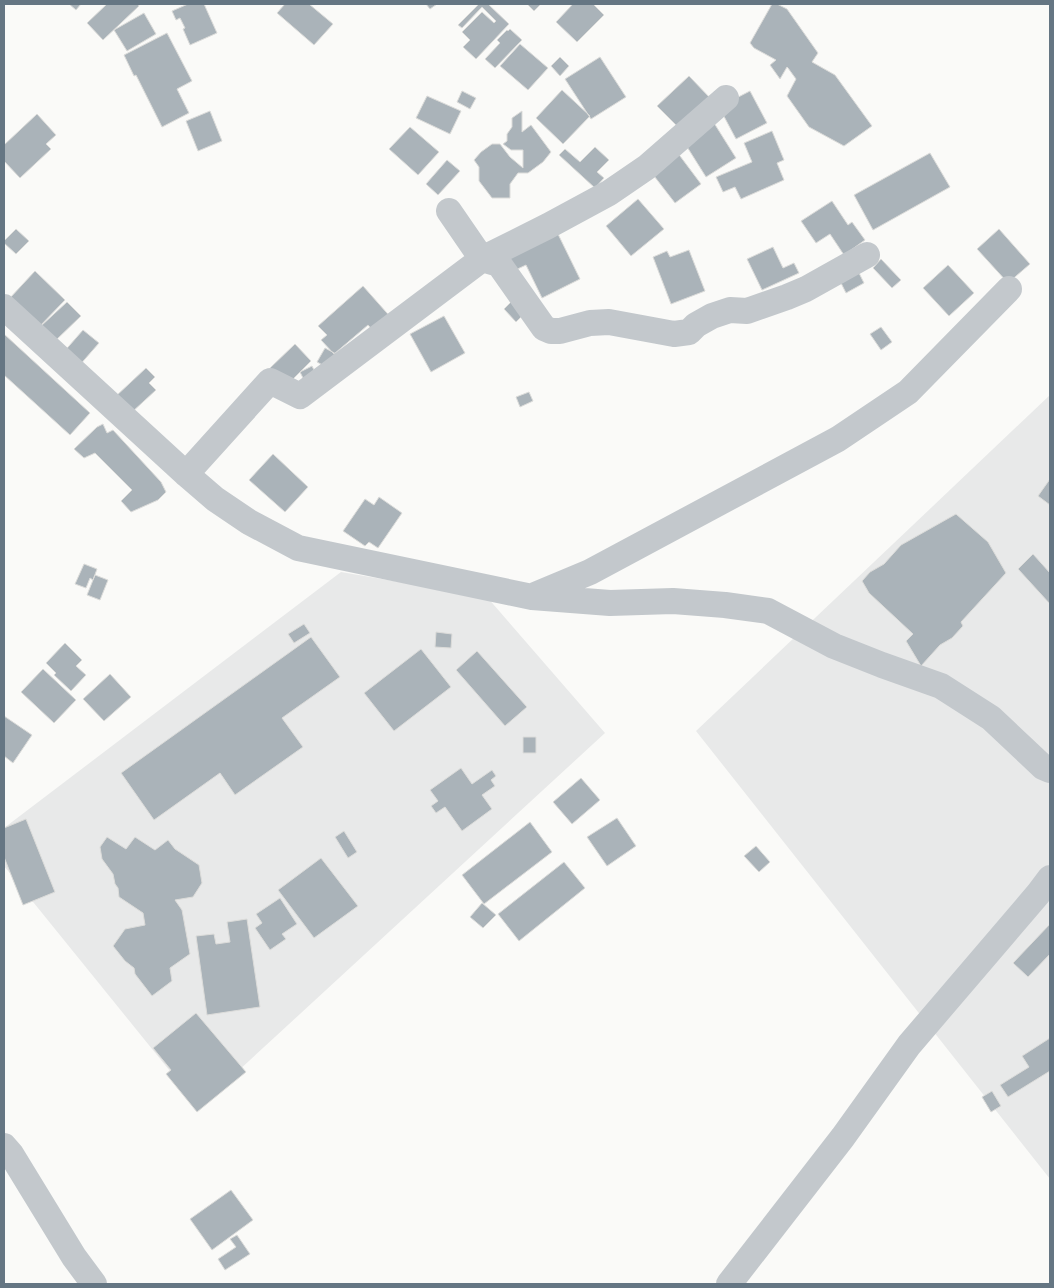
<svg xmlns="http://www.w3.org/2000/svg" width="1054" height="1288" font-family="'IBM Plex Sans',sans-serif">
<style>
.built{fill:#e8e9e9}
.building{fill:#aab3b9;stroke:#dcdcda}
.lines{fill:none;stroke-linecap:round;stroke-linejoin:round}
.minor{stroke:#c3c8cc;stroke-width:26}
</style>
<rect width="100%" height="100%" fill="#fafaf8"/>
<path class="built" d="M1050 395V1179L696 731Z
M341 572 487 597 605 733 199 1107 4 866V828Z"/>
<path class="building" d="M69 4H81L76 10Z
M107 4H138L139 6 103 40 87 23Z
M188 4H204L217 33 190 45 183 29 185 28 180 18 176 20 172 11Z
M285 4H309L333 24 314 45 277 13Z
M426 4H437L430 9Z
M479 4H488L509 24 476 59 463 47 470 40 462 32 482 12 494 23 496 21 482 7 462 28 458 25Z
M527 4H541L534 11Z
M573 4H593L604 15 577 42 556 22Z
M772 4H777L787 9 818 53 812 62 835 75 872 126 844 146 809 127 787 96 796 79 788 68 787 67 780 79 770 65 776 60 754 48 750 43Z
M144 13 156 34 127 51 114 30Z
M510 29 522 40 495 68 485 59 500 43 497 40 507 30 508 31Z
M167 33 192 81 177 89 189 113 162 127 136 75 134 76 124 55Z
M520 44 548 68 528 90 500 66Z
M560 57 569 66 560 76 551 66Z
M600 57 626 97 591 119 565 79Z
M689 76 712 100 681 130 657 106Z
M562 90 590 116 563 144 536 118Z
M462 91 476 98 470 109 457 102Z
M750 91 767 123 736 139 719 107Z
M427 96 461 111 450 134 416 118Z
M210 111 222 141 198 151 186 121Z
M522 111V132L531 125 551 152 543 162 528 173H518L510 184V198H492L479 181V167L474 160 481 152 492 144H500L510 157 523 168V150H511L503 144 507 141V134L512 127V118Z
M37 114 56 135 46 144 51 149 20 178 4 161V145Z
M714 123 736 158 706 177 684 142Z
M410 127 439 152 418 175 389 149Z
M772 131 784 160 777 163 784 180 741 199 735 187 723 192 716 177 752 162 744 143Z
M595 147 609 160 597 172 604 178 595 188 559 155 565 149 580 162Z
M677 152 701 184 675 203 651 172Z
M930 153 950 187 873 230 854 195Z
M447 160 460 171 438 195 426 184Z
M638 199 664 229 631 256 606 226Z
M832 201 848 225 852 222 865 240 844 255 830 234 816 243 801 221Z
M16 229 29 241 16 254 4 243V241Z
M999 229 1030 264 1008 283 977 249Z
M556 230 580 279 542 298 526 265 511 272 503 256Z
M773 247 783 268 794 263 799 273 762 290 747 259Z
M689 250 705 291 671 304 653 257 667 251 670 257Z
M881 259 901 280 892 288 873 268Z
M948 265 974 293 949 316 923 288Z
M35 271 65 300 39 327 9 299Z
M859 273 864 283 846 293 841 283Z
M363 286 394 321 377 335 368 325 334 354 321 340 327 335 318 326Z
M512 301 524 314 516 322 504 309Z
M67 302 81 316 55 341 41 326Z
M444 316 465 353 431 372 410 334Z
M881 327 892 342 881 350 870 334Z
M83 330 99 343 78 367 62 354Z
M4 334 90 413 70 435 4 375Z
M295 344 311 361 287 385 270 368Z
M325 348 338 355 330 369 317 362Z
M312 366 317 376 305 382 300 372Z
M146 368 155 377 149 383 156 390 131 413 115 397Z
M529 392 533 401 520 407 516 397Z
M103 424 107 433 113 430 161 482 166 492 158 500 131 512 121 501 132 490 95 453 84 458 74 449 97 427Z
M273 454 308 487 285 512 249 480Z
M1050 479V505L1038 496Z
M379 497 402 513 378 548 369 542 365 546 343 531 365 499 374 505Z
M956 514 988 542 1006 573 961 622 963 626 952 638 940 645 921 666 906 641 913 634 869 593 862 581 870 572 884 564 901 545Z
M1033 554 1050 573V604L1018 569Z
M84 564 97 569 93 580 90 578 86 588 75 584Z
M95 575 108 580 100 600 87 595Z
M304 624 310 633 294 643 288 634Z
M436 632 452 634 451 648 435 647Z
M311 637 340 677 282 718 303 747 235 795 220 773 154 820 121 773Z
M65 643 82 660 76 666 86 675 71 691 54 675 56 673 46 663Z
M421 649 451 687 394 731 364 693Z
M477 651 527 707 505 726 456 670Z
M43 669 76 700 54 723 21 692Z
M110 674 131 697 104 721 83 699Z
M4 716 32 735 13 763 4 756Z
M523 737H536V753H523Z
M461 768 472 784 492 770 496 776 491 780 495 786 482 795 492 809 462 831 445 807 436 813 431 806 438 801 430 790Z
M581 778 600 800 572 824 553 802Z
M617 818 636 846 607 866 587 837Z
M26 819 55 892 23 905 4 857V828Z
M530 822 552 852 484 904 462 875Z
M344 831 357 852 348 858 335 837Z
M107 837 126 849 135 837 155 850 168 840 175 849 199 865 202 883 193 897 175 900 182 910 190 954 170 968 172 981 152 996 135 974 134 968 125 961 113 946 125 929 145 925 143 913 119 897 118 888 115 884 113 874 102 859 100 847Z
M756 846 770 862 759 872 744 856Z
M321 858 358 906 314 938 278 890Z
M564 862 585 888 519 941 498 914Z
M280 898 297 924 282 934 286 939 270 950 255 928 262 923 256 914Z
M482 903 496 915 483 928 470 917Z
M247 919 260 1007 207 1015 196 936 214 934 216 944 230 942 227 922Z
M1050 924V954L1028 977 1013 963Z
M196 1013 246 1072 197 1112 166 1074 171 1070 153 1048Z
M1050 1038V1071L1008 1097 1000 1085 1029 1067 1022 1056Z
M992 1091 1001 1106 991 1112 982 1097Z
M231 1190 253 1220 212 1250 190 1219Z
M237 1235 250 1254 225 1270 218 1259 236 1247 230 1239Z"/>
<g class="lines">
<path class="minor" d="M449 211 482 259 499 264 544 328 551 331H560L590 323 609 322 674 334 689 332 696 325 712 316 730 310 747 311 787 297 806 289 867 255
M4 307 186 474 215 499 249 522 298 548 532 597 610 603 673 601 725 605 768 611 834 646 882 665 941 686 991 718 1043 767 1050 770
M186 474 270 381 300 396 482 259 548 226 609 193 647 167 726 98
M535 595 590 572 838 439 908 392 1009 289
M4 1146 11 1154 74 1257 94 1284
M729 1284 843 1137 909 1045 1038 894 1050 878"/>
</g>
<rect width="1054" height="1288" fill="none" stroke="#657683" stroke-width="10"/>
</svg>
